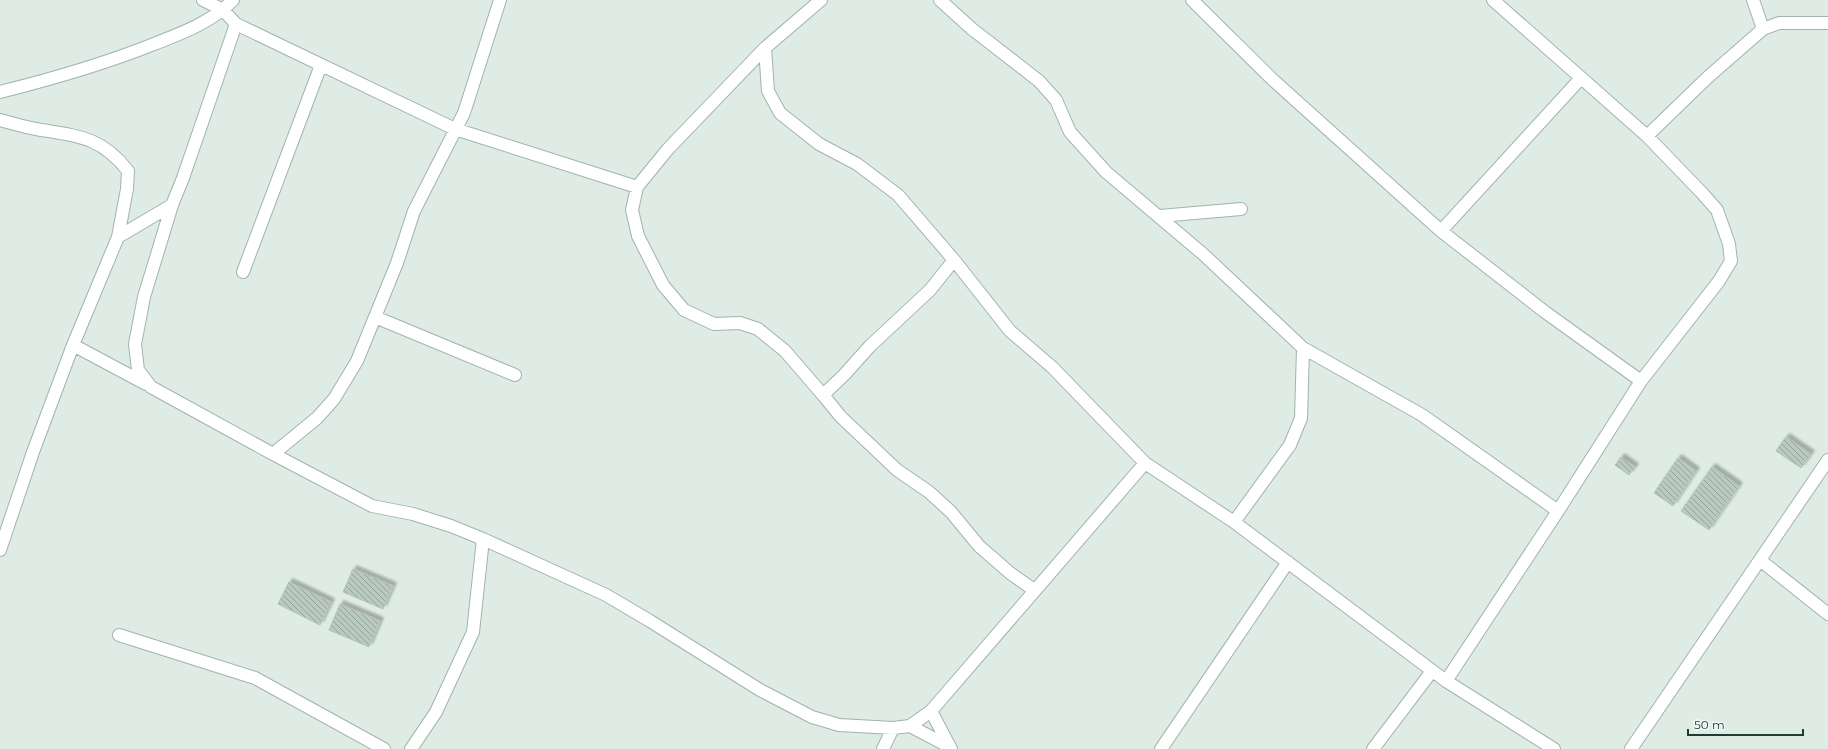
<svg xmlns="http://www.w3.org/2000/svg" width="1828" height="749" font-family="Montserrat,sans-serif">
<style>
.building{fill:url(#building-back-hatch);stroke:#b2c5bb;filter:url(#shadow)}
.lines{fill:none;stroke-linecap:round;stroke-linejoin:round}
.minor-casing{stroke:#a2b3ac;stroke-width:14}
.minor{stroke:#fff;stroke-width:12}
</style>
<defs>
<pattern id="building-back-hatch" width="6" height="6" patternUnits="userSpaceOnUse"><rect width="6" height="6" fill="#b8c9c0"/><path d="M-1 5l2 2M0 0l6 6M5-1l2 2" fill="none" stroke="#95a49d"/></pattern>
<filter id="shadow"><feDropShadow dx="3.5" dy="-3.5" stdDeviation="1" flood-color="#0004"/></filter>
</defs>
<rect width="100%" height="100%" fill="#dfebe5"/>
<path class="building" d="M1786 437 1811 454 1801 468 1776 451Z
M1621 457 1635 467 1629 475 1615 465Z
M1678 458 1696 471 1673 506 1654 493Z
M1712 467 1739 486 1709 530 1681 511Z
M353 569 393 586 383 609 343 592Z
M289 582 331 602 320 625 278 604Z
M340 604 380 621 369 647 329 630Z"/>
<g class="lines">
<g class="minor-casing">
<path id="minor" d="M203 0 223 10 236 24 183 178 172 205 144 297 135 344 138 370 151 387 273 454
M821 0 765 48 668 149 637 187 632 210 638 236 663 285 684 310 714 324 740 323 758 329 785 351 823 395
M940 0 972 29 1039 81 1056 100 1070 132 1106 172 1203 254 1303 348 1422 415 1558 511
M1192 0 1273 80 1441 231 1545 312 1641 381
M236 24 455 129 637 187
M1763 29 1779 23H1828
M765 48 768 91 780 113 819 144 857 164 898 195 954 260 1010 331 1052 367 1145 463 1234 522 1446 681 1554 749
M0 92C52 79 104 64 154 44 182 33 212 22 233 0
M0 120C12 123 24 127 36 129 77 136 101 136 128 171L127 189 118 237 73 345 33 452 0 550
M1647 136 1708 77 1763 29 1753 0
M1160 216 1241 209
M1441 231 1581 78
M118 237 172 205
M954 260 930 290 870 346 844 375 823 395 841 417 897 470 929 492 951 512 979 546 1010 573 1034 590
M243 272 321 65
M375 317 515 375
M73 345 146 384
M1234 522 1290 445 1301 418 1303 348
M483 539 451 526 413 514 372 506 273 454 317 418 334 399 357 361 397 263 414 211 464 113 500 0
M1760 560 1828 614
M119 635 255 678 384 749
M1446 681 1558 511 1641 381 1719 281 1731 261 1729 244 1717 210 1702 193 1647 136 1493 0
M931 711 1145 463
M910 726 950 747
M411 749 436 712 473 632 483 539 606 595 650 621 760 690 812 717 839 725 893 728 910 726 931 711 951 749
M883 749 893 728
M1161 749 1288 562
M1373 749 1432 671
M1631 749 1828 460"/>
</g>
<use href="#minor" class="minor"/>
</g>
<path d="M1688 729v6h115v-6" fill="none" stroke="#203c32" stroke-width="2"/>
<text x="1694" y="729" font-size="12" fill="#203c32" stroke="#f0f8f3" stroke-width="3" paint-order="stroke">50 m</text>
</svg>
